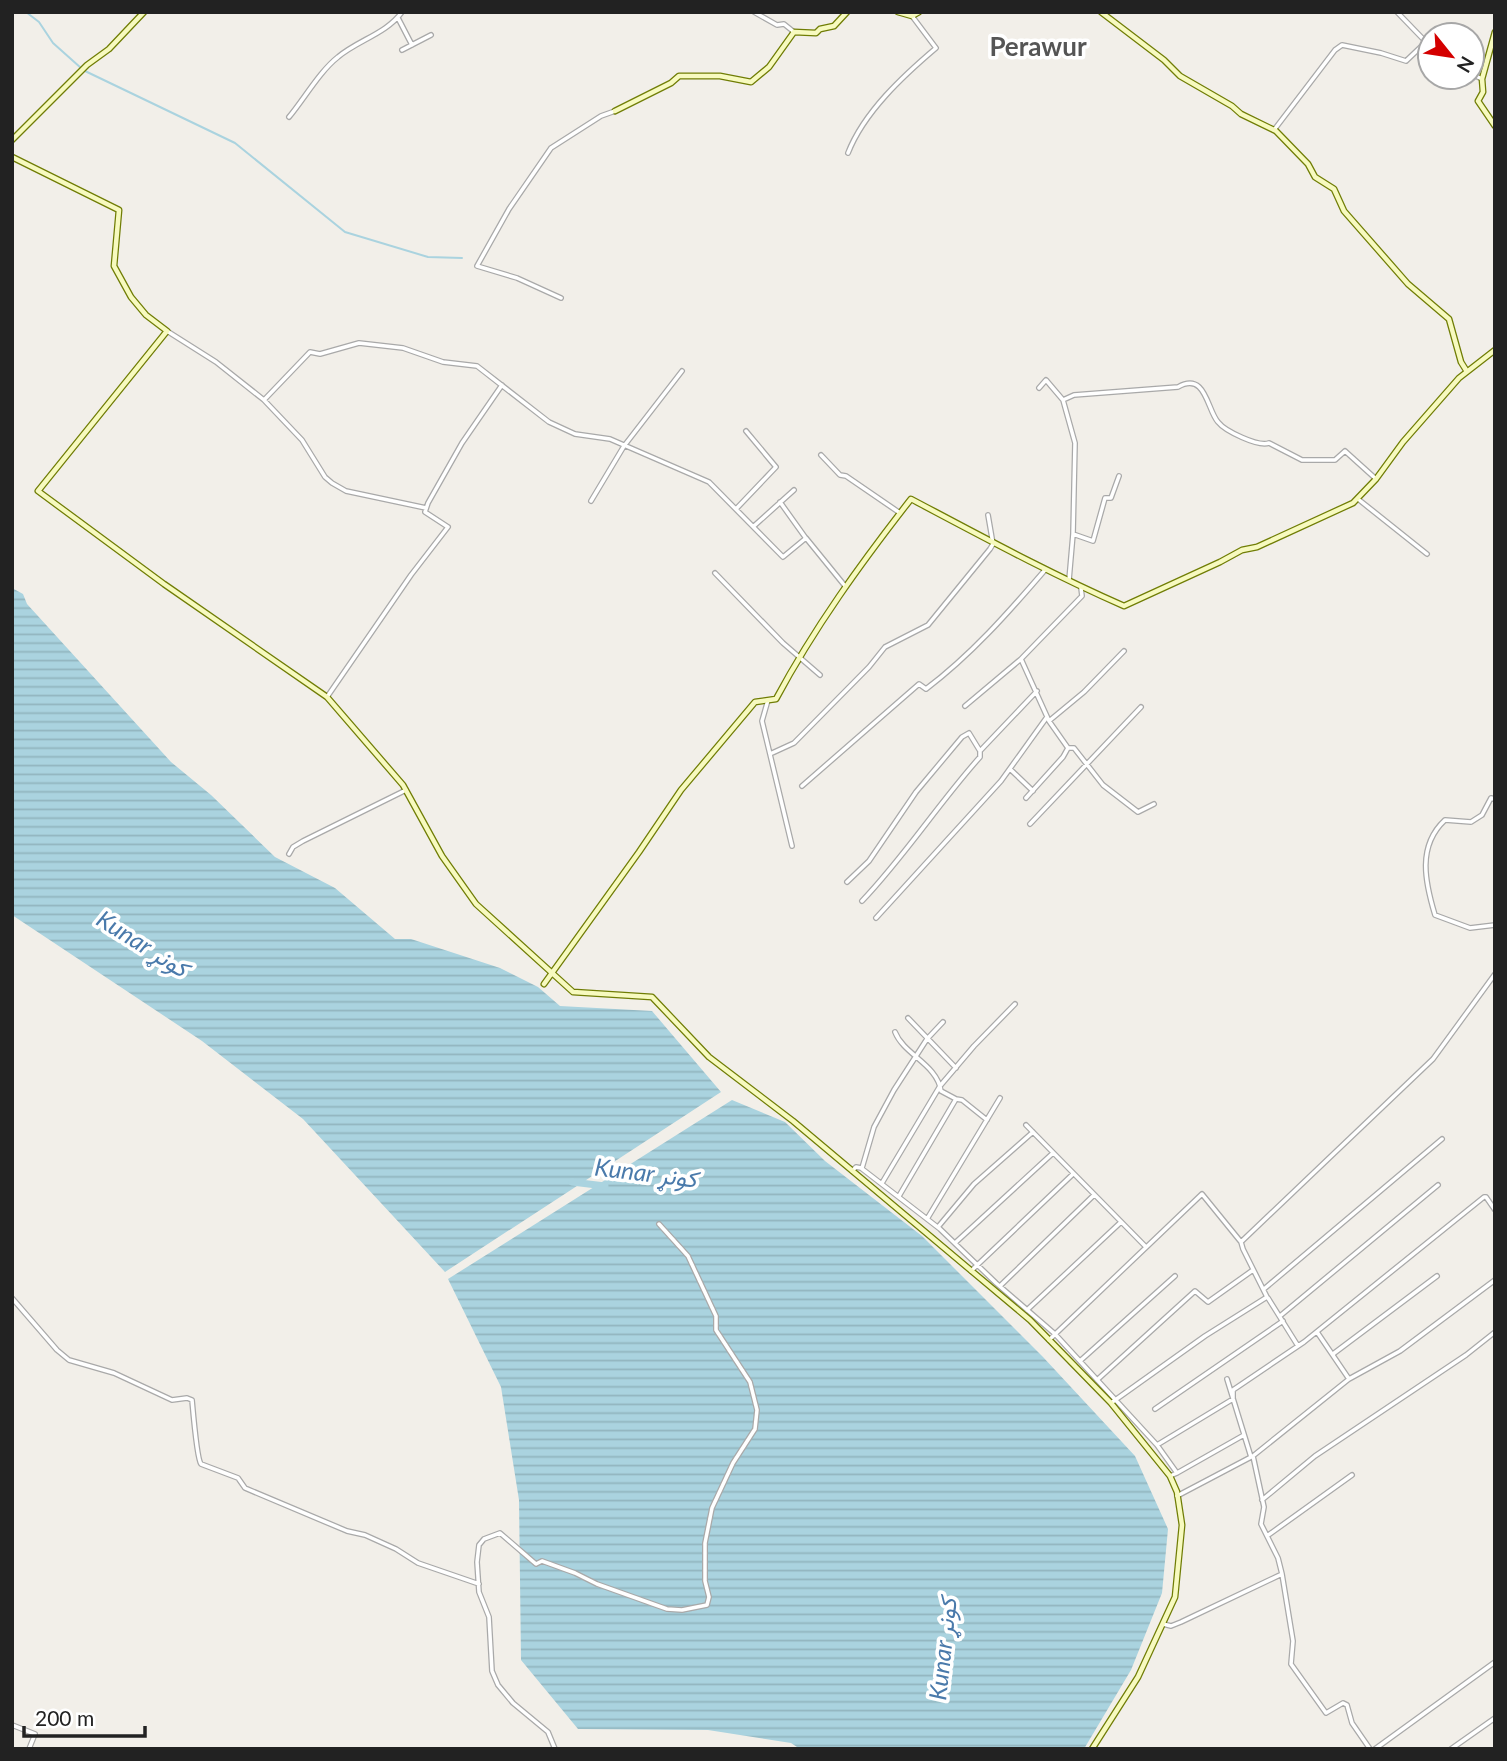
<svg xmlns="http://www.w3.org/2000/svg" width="1507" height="1761" font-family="Lato,Vazirmatn,sans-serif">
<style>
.water{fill:url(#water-rules)}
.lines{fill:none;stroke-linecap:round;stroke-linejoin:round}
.stream{stroke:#aad3df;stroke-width:2}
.river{stroke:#aad3df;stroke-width:7}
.street-casing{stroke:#a9a9a9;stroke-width:6}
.secondary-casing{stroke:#707d05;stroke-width:7}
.street{stroke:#fff;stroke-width:3.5}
.secondary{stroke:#f7fabf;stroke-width:4.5}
.labels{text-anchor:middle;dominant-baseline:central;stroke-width:7;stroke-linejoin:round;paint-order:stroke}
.water-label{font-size:24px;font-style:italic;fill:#4a7aab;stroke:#fff}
.quarter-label{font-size:26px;font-weight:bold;fill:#555;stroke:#fff}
</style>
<defs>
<pattern id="water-rules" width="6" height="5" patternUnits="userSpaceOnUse" patternTransform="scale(1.75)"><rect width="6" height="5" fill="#aad3df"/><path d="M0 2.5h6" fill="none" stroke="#92b5bf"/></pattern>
</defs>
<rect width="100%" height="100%" fill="#f2efe9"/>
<path class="water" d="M12 588 23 594 27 604 171 762 211 795 275 857 335 888 395 939H411L500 968 538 987 560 1006 652 1011 721 1092 445 1272 303 1119 202 1041 12 915Z
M732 1100 785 1122 825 1161 922 1236 1043 1357 1135 1456 1168 1529 1162 1593 1131 1670 1084 1749H800L791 1743 708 1730 578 1729 521 1660 519 1500 501 1387 448 1279Z"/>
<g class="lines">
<path class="stream" d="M26 12 39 22 53 43 81 68
M85 71 235 143 345 232 428 257 462 258"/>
<path class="river" d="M572 1182 605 1186"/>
<g class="street-casing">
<path id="street" d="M754 12 777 25 784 24 794 32
M398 18 412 45
M402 50 431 35
M1472 74 1482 79
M289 117C304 99 320 71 338 57 358 40 386 34 402 12
M1274 130 1335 50 1342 45 1381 53 1406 61 1426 42 1397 12
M848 153C864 112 903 76 936 48L912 16
M561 298 517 278 477 266 509 209 551 148 601 116 615 111
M167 331 216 362 264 400 310 352 320 354 359 343 403 348 443 362 477 366 549 422 575 434 610 439 709 482 783 557 806 538 845 586
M1039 388 1046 380 1063 400
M264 400 302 440 325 477 332 483 346 491 426 508
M821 455 840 475 846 476 900 513
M1358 499 1427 554
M591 501 624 446 682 371
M780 502 805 537
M736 509 776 467 746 431
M754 526 794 490
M1073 534 1093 541 1105 498H1111L1119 476
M715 573 783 643 820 675
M1069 580 1073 534 1075 443 1063 400 1074 395 1178 387C1206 371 1207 410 1218 422 1225 431 1258 447 1269 443L1302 460H1335L1345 451 1376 479
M1081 588 1082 596 1021 659 1049 721 1068 748H1074L1103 785 1138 812 1154 804
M327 697 411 575 448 527 425 512 428 503 462 443 502 385
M768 700 762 721 792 846
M965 706 1021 659
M770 754 794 743 869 667 885 647 928 625 990 549 993 544 988 515
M1010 769 1033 791
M802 786 919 684 926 689C971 655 1008 613 1045 570
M1026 798 1063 757 1068 748
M1495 799 1491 798 1482 815 1471 822 1445 820C1417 846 1425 882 1435 915L1470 928 1495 925
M1030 824 1141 707
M289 854 293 847 303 841 406 790
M847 882 869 861 916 792 962 737 969 733 980 751
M862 901C905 856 938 804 980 757V751L1037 691
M876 918 1001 781 1047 717 1049 721 1084 692 1124 651
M908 1018 956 1068
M895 1032C904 1055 937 1064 941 1091L956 1099 899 1196
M956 1099 962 1100 987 1120
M1026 1125 1146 1247
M862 1168 874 1127 894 1090 927 1039 943 1022
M852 1171 856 1167 861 1168 940 1229 996 1283 1055 1334 1157 1445 1177 1473 1170 1476
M882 1183 940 1086 974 1046 1015 1004
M927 1219 1000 1098
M938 1227 974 1184 1033 1132
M955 1243 1053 1153
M971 1271 1073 1174
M1000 1286 1094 1195
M1264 1289 1442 1139
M12 1298 57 1350 69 1360 114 1373 172 1400 187 1398 192 1400C193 1411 197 1459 201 1464L238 1478 245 1488 347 1531 365 1535 396 1549 418 1563 479 1584
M1268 1298 1298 1346
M1027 1310 1121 1222
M1280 1316 1438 1185
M1317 1332 1349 1379
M1049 1340 1202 1194 1241 1242
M1333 1354 1437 1276
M1080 1361 1175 1276
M1227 1379 1251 1457
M1097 1380 1195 1291 1208 1302 1253 1270
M1111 1403 1205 1336 1267 1297 1243 1249 1241 1242 1433 1059 1495 974
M1155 1409 1283 1321
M1157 1445 1233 1399V1390L1304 1342 1484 1197H1486L1495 1210
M1253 1456 1349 1379 1400 1351 1495 1280
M1177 1473 1244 1435
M1177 1496 1253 1456 1264 1507 1261 1524 1278 1558 1282 1574 1293 1641 1291 1664 1326 1713 1343 1703 1347 1705 1352 1723 1370 1749
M1262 1500 1315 1456 1466 1355 1495 1332
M1267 1536 1352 1475
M1163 1624 1171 1626 1181 1622 1282 1574
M12 1725 35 1734 29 1749
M555 1749 548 1732 513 1703 498 1685 492 1671 489 1617 479 1592 477 1562 479 1545 484 1539 500 1533 536 1564 542 1561 575 1573 597 1584 667 1609 682 1610 707 1605 709 1597 705 1581V1543L712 1508 733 1463 755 1429 757 1410 750 1382 716 1330V1316L688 1256 659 1224
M1375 1749 1495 1662
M1451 1749 1495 1718"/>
</g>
<g class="secondary-casing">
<path id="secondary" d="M898 12 912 16 919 12
M1101 12 1164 60 1180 76 1232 106 1241 114 1276 131 1308 164 1315 177 1334 189 1344 211 1408 284 1449 319 1461 362 1466 370
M1495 32 1482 79 1483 92 1478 101 1495 126
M615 111 671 83 679 76H720L751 82 769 67 794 32 816 33 820 29 834 26 847 12
M12 140 87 65 109 49 144 12
M12 157 119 210 114 266 131 297 146 315 167 331 38 491 164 584 327 697 403 785 442 856 476 904 573 992 652 997 709 1057 793 1121 1030 1320 1111 1403 1170 1476 1177 1492 1182 1525 1175 1597 1138 1677 1092 1749
M544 984 639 852 681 790 755 702 776 699C814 628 861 563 911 499 981 536 1051 574 1124 606L1220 562 1242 550 1257 547 1353 503 1376 479 1403 442 1459 378 1495 350"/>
</g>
<use href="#street" class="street"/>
<use href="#secondary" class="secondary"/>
</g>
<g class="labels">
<g class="water-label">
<text transform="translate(143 943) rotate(32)">Kunar کونړ</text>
<text transform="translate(646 1172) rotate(7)">Kunar کونړ</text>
<text transform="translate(942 1649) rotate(-84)">Kunar کونړ</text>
</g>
<g class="quarter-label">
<text x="1038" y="46">Perawur</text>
</g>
</g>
<rect width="1507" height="1761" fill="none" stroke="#222222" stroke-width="28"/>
<g transform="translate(1451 56) rotate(120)"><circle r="33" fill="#ffffff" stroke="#a7a7a7" stroke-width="2"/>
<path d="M0-5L12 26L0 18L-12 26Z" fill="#d40000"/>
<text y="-10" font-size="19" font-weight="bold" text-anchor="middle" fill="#222222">N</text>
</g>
<path d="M24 1726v10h121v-10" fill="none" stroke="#222222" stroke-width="3.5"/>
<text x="35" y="1726" font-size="21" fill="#222222" stroke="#ffffff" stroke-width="5" paint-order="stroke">200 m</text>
</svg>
